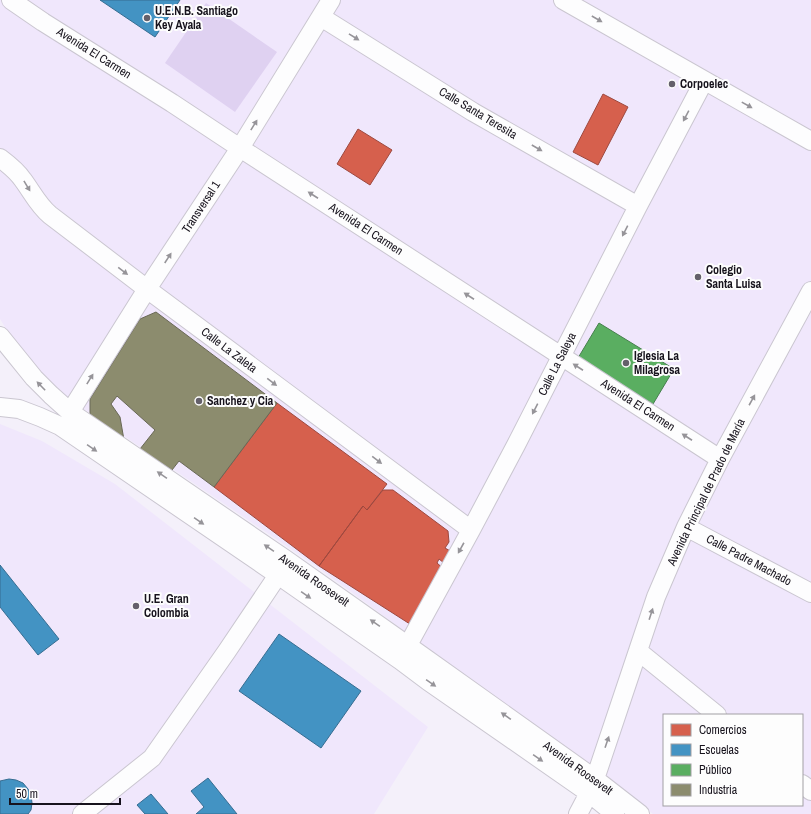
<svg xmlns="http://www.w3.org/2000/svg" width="811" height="814" font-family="'Archivo Narrow',sans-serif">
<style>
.built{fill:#f0e7fc;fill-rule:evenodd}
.green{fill:#dfd1f1}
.shops{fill:#d6604d;stroke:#9d493f}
.schools{fill:#4393c3;stroke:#366d91}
.public{fill:#5aae61;stroke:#46804d}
.industry{fill:#8c8c6e;stroke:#696856}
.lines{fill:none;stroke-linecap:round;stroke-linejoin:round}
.minor-casing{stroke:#cac6d0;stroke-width:20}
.minor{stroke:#fdfdfe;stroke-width:18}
.oneway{fill:#969499}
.poi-dot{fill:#64606a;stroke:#fdfdfd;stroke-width:1.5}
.labels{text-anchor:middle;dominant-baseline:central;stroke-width:4;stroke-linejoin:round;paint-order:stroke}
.poi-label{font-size:12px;font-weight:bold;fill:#17131d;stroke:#fdfdfd;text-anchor:start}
.street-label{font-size:12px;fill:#17131d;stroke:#fdfdfd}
</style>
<rect width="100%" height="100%" fill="#f4f0fa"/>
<path class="built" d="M0 0H811V814H653L635 800 313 564 53 388 18 348 0 319ZM664 715H802V805H664Z
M0 424 42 441 115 484 428 727 374 814H0Z"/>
<path class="green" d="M206 3 277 52 235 112 165 63Z"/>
<path class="shops" d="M603 94 628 107 598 165 573 152Z
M358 129 392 150 370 185 337 164Z
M277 403 387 484 367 510 363 506 319 566 214 487Z
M383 490H393L448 531 449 542 445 548 452 552 444 563 439 559 437 563 445 570 413 626 319 566 363 506 367 510Z"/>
<path class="schools" d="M100 0H180L155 37Z
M0 565 59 639 38 655 0 607Z
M279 634 361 691 321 748 239 691Z
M208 778 237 814H196L204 807 191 791Z
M9 779 16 780 23 783 28 789 31 795 32 803 31 810 28 814H0V781Z
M151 794 168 814H145L137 805Z"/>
<path class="public" d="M599 323 674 369 653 404 578 358Z"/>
<path class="industry" d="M156 312 277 403 214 487 179 461 172 470 140 449 155 430 117 396 111 404 120 417 124 440 90 415V399L140 319Z"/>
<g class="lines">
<g class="minor-casing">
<path id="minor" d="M11 0 43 22 172 103 240 148 720 459
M563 0 811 141
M321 17 473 112 638 206
M0 158C8 164 17 171 23 180 32 192 38 205 50 215L147 289 471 530
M0 336 34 378 51 395 70 412 285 559 407 645 595 779 640 814
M0 407 19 409 40 417 60 426 278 575 400 660 428 681 589 793 615 814
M70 412 147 289 240 148 331 0
M686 527 811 593
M638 651 717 715
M402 656 471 530 516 445 638 206 704 81
M802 784 811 791
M82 814 152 758 227 651 278 575
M578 814 589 793 595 779 656 597 686 527 720 459 811 291"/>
</g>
<use href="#minor" class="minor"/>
</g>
<defs><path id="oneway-solid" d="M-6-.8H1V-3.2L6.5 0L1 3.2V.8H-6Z"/></defs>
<g class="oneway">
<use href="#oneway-solid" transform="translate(597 19) rotate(30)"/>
<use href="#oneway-solid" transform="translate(354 37) rotate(32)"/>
<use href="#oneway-solid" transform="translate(747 105) rotate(29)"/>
<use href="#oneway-solid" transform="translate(686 116) rotate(118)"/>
<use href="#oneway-solid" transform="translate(254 125) rotate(-58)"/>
<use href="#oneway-solid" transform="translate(537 148) rotate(30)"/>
<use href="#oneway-solid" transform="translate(27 186) rotate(59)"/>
<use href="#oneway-solid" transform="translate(313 195) rotate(-147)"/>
<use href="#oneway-solid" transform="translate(625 231) rotate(117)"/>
<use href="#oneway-solid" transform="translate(168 258) rotate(-57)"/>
<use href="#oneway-solid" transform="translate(123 271) rotate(37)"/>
<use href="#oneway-solid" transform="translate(469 296) rotate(-147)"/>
<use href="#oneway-solid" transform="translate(578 367) rotate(-147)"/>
<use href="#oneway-solid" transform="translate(90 379) rotate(-58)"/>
<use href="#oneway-solid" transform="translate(272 382) rotate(37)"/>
<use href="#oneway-solid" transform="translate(41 386) rotate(-134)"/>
<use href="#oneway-solid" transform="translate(752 400) rotate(-61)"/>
<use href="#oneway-solid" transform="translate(535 409) rotate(117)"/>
<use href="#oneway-solid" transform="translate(687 437) rotate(-147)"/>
<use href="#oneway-solid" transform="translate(92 448) rotate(34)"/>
<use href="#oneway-solid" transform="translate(377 460) rotate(37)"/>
<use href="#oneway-solid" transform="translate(162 475) rotate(-146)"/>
<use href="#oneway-solid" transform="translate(199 521) rotate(34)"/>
<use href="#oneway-solid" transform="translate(269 548) rotate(-146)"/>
<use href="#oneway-solid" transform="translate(461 548) rotate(119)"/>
<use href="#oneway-solid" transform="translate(306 595) rotate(35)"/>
<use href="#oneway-solid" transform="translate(651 614) rotate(-72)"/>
<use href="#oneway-solid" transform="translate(375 623) rotate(-145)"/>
<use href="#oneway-solid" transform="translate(431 683) rotate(35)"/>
<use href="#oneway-solid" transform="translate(506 716) rotate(-145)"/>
<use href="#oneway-solid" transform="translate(607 742) rotate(-71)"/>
<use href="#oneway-solid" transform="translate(538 758) rotate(35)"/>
</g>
<g class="poi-dot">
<circle cx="147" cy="18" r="4"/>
<circle cx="672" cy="84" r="4"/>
<circle cx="698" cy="277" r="4"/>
<circle cx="626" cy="363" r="4"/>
<circle cx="199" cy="401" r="4"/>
<circle cx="136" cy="606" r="4"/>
</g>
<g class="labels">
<g class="poi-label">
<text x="155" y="11">U.E.N.B. Santiago<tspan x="155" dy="14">Key Ayala</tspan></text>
<text x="680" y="84">Corpoelec</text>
<text x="706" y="270">Colegio<tspan x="706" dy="14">Santa Luisa</tspan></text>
<text x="634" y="356">Iglesia La<tspan x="634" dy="14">Milagrosa</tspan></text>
<text x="207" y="401">Sanchez y Cia</text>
<text x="144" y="599">U.E. Gran<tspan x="144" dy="14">Colombia</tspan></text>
</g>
<g class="street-label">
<text transform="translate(94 53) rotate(32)">Avenida El Carmen</text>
<text transform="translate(478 113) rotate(31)">Calle Santa Teresita</text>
<text transform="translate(201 207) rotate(-57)">Transversal 1</text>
<text transform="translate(366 229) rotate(33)">Avenida El Carmen</text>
<text transform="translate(229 350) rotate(37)">Calle La Zaleta</text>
<text transform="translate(557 364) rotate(-63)">Calle La Saleya</text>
<text transform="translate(638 405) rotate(33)">Avenida El Carmen</text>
<text transform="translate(706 492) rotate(-64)">Avenida Principal de Prado de María</text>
<text transform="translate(749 560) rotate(28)">Calle Padre Machado</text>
<text transform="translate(314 580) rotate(35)">Avenida Roosevelt</text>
<text transform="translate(578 768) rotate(36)">Avenida Roosevelt</text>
</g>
</g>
<rect x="663" y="714" width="140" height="92" fill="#fdfdfd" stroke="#a19fa3"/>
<rect x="671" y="724" width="20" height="12" fill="#d6604d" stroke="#a19fa3"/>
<text x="699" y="734" font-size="12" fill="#17131d">Comercios</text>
<rect x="671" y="744" width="20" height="12" fill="#4393c3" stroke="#a19fa3"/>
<text x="699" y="754" font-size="12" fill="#17131d">Escuelas</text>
<rect x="671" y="764" width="20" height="12" fill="#5aae61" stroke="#a19fa3"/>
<text x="699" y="774" font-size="12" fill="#17131d">Público</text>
<rect x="671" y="784" width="20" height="12" fill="#8c8c6e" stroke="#a19fa3"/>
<text x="699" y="794" font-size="12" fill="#17131d">Industria</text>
<path d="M10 798v6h110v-6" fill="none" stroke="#17131d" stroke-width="2"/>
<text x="16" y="798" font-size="12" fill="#17131d" stroke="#fdfdfd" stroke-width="3" paint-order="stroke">50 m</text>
</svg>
